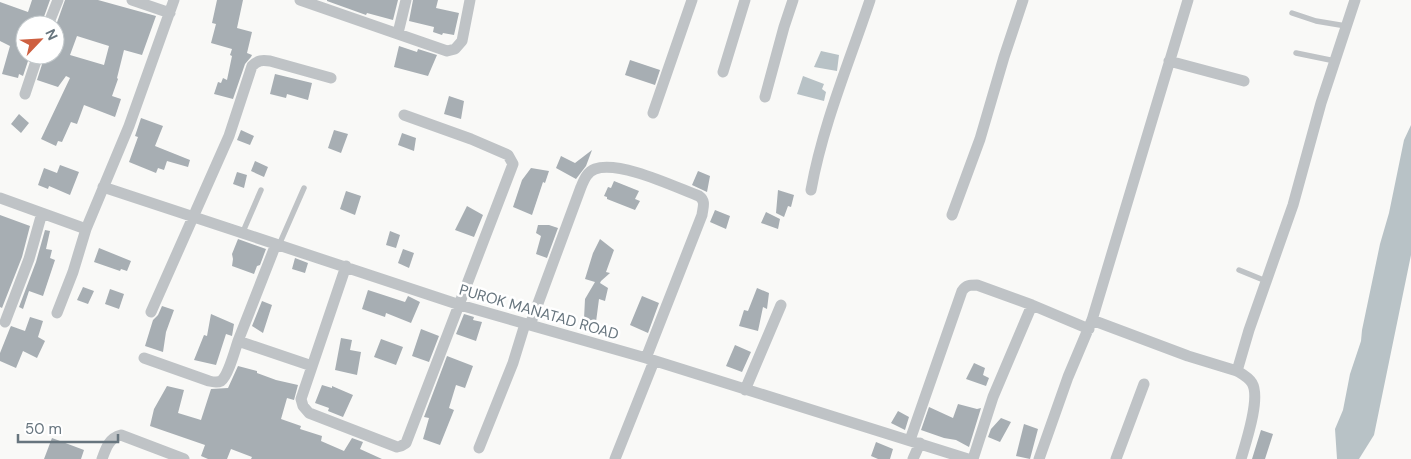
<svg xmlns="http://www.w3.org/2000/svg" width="1411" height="459" font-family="'DM Sans',sans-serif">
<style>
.water{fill:#b8c2c6}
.building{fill:#a7aeb3;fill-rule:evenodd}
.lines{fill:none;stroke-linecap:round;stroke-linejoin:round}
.service{stroke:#bfc3c6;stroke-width:5.5}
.minor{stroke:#bfc3c6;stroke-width:11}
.labels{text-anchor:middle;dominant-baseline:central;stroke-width:5;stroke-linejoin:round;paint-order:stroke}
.street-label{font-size:15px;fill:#67757e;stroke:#fff}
</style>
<rect width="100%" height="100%" fill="#f9f9f7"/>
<path class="water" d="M821 51 839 55 837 71 814 67Z
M803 76 824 84 822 89 826 92 824 101 797 94Z
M1411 125V255L1374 435 1359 459H1337L1335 429 1343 410 1350 374 1361 341 1362 330 1380 244 1389 213 1404 140Z"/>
<path class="building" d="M32 0H50L41 25H25V55H30L23 76 19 74 18 78 2 74 10 46 0 41V2L28 12Z
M65 0H98L156 16 142 55 124 50 117 78 118 79 112 96 121 99 115 117 84 105 77 124 71 122 62 142 58 141 56 146 41 139 70 78 66 76 58 87 37 80 45 55H55V28ZM77 36 109 46 104 65 70 55Z
M217 0H243L237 28 252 32 247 53 252 55 251 57 245 64 233 99 214 94 218 82 221 83 223 78 227 80 232 56 230 55 232 49 211 43 216 24 212 23Z
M327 0H398L393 20 367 13 366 15 327 1Z
M413 0H438L436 8 459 13 454 35 443 33 442 35 433 32 434 27 409 21Z
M399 46 417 52 418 49 437 55 428 76 394 67Z
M630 60 660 70 655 85 625 75Z
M275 74 312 83 308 100 287 94 286 98 270 94Z
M449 96 464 101 461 119 444 114Z
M19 114 29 123 21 133 11 124Z
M141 118 163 126 155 146 190 160 188 167 167 161 164 170 158 168 156 173 129 162 138 137 135 136Z
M241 130 254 136 250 145 237 140Z
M334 130 348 134 341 153 328 148Z
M402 133 416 138 414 151 398 145Z
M592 150 586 166 576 179 556 168 561 156 575 163Z
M255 161 268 167 264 177 251 171Z
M60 165 79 172 70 195 49 186 48 189 38 185 44 168 57 173Z
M531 168 549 171 545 183 543 182 532 215 513 207 522 180Z
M698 171 710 176 707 192 692 185Z
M237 172 247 175 244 188 233 184Z
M614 181 639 191 635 199 640 201 635 210 607 199V197L604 196 608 187 611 188Z
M778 190 794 195 791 207 788 206 784 217 776 213Z
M346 191 361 196 355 215 340 209Z
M467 206 483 215 474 237 455 230Z
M715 210 730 216 726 229 710 222Z
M766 212 780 219 778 229 761 223Z
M0 215 30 226 22 257 2 308 0 307Z
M538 225H549L558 228 547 258 536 254 541 236 536 233Z
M45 230 50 231 46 249 52 250 50 258 55 260 43 296 29 291 23 309 19 307 36 262Z
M390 231 400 235 396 248 386 245Z
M238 239 266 249 260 265 257 266 254 274 232 266 233 259 232 254Z
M600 239 614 250 606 272 610 273 601 281 600 283 608 288 605 301 599 299 596 322 584 319 585 299 595 282 585 279 593 253Z
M99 248 131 261 127 271 121 269 120 271 94 262Z
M403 249 414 253 409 268 398 263Z
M295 258 308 263 305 273 292 269Z
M83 287 94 291 88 304 77 300Z
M757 288 769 293 767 309 763 307 758 331 739 326 744 310 748 311Z
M110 289 124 294 119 309 105 304Z
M368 290 405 302 408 296 420 302 411 323 386 313 385 317 362 309Z
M642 296 659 303 648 333 630 325Z
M262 301 272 305 263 333 252 326Z
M162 306 174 310 166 332 163 352 145 346 153 320 158 315Z
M211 314 234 324 232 336 226 334 216 365 194 360 204 335 207 336Z
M464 314 474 317 473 320 482 322 476 341 456 334Z
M30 317 43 321 38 337 45 341 37 358 23 351 16 368 0 361V353L10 328 11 326 25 331Z
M421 329 439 336 429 362 412 356Z
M341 338 352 340 350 350 361 352 357 375 335 370Z
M381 339 403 347 396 365 374 357Z
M735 345 751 352 742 372 726 366Z
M447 356 473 366 465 388 456 385 449 408 454 410 440 445 423 439 429 418 424 417Z
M974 363 985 368 983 375 989 378 986 386 966 379Z
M238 366 257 371V373L276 380 298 385 294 400 287 398 281 419 301 426 300 429 322 436 321 441 344 451 352 438 363 442 360 449 382 459H251L252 457 231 449 227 459H208L201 456 205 445 150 426 154 409 167 386 184 390 178 413 201 420 211 389 228 388Z
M322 385 332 388V386L353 395 343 417 328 411 329 408 315 403Z
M958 404 977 409 981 408 969 447 956 440 944 438 921 430 929 407 953 418Z
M898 411 909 417 905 430 891 423Z
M1001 418 1011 422 1000 442 988 437 991 429Z
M1024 424 1038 429 1030 459 1016 456Z
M1261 430 1273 434 1265 459H1252Z
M52 438 84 450 81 459H44Z
M876 442 893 449 890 459H878L871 456Z"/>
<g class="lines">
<path class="service" d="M1292 13 1316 21 1346 26
M1296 53 1335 61
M242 234 261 190
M279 245 304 188
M1239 270 1266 281"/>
<path class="minor" d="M132 0 170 13
M300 0 447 51 455 49 462 41 470 0
M48 25 58 0
M398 33 406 0
M1169 61 1244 81
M723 72 745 0
M25 94 38 55
M765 97 784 27 793 0
M653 113 692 0
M103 187 460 305 646 358 968 459
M811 190C823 124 849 63 870 0
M0 198 86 229
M952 215 980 139 1004 57 1023 0
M276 244 238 341 312 366
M346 266 301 399 303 406 309 413 397 447 401 446 406 443 513 164 508 155 471 139 404 115
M151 312 229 136 252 66C258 60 262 60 270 61L331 78
M57 313 73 272 86 229 129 126 174 0
M1092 320 1188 356 1237 371
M5 322 29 259 42 213
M530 325 581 187C584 180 587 172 595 169 619 160 675 187 699 196 706 201 703 207 702 215L646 358
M144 358 209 381C213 382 217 383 221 381 228 376 235 350 238 341
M745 390 781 305
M910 440 962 291C966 285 970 285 977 285L1032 305 1089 329
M479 448 513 363 525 324
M102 459C106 448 109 438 121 435L184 459
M615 459 654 361
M913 459 920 443
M973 459 993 397 1032 305
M1039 459 1068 377 1092 320 1188 0
M1116 459 1144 384
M1241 459C1246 442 1261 398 1252 383 1248 377 1242 374 1237 371L1249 330 1293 205 1321 103 1355 0"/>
</g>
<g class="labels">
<g class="street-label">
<text transform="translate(539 312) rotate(16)">PUROK MANATAD ROAD</text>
</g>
</g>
<g transform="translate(40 40) rotate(65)"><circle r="24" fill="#ffffff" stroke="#c2c8cb"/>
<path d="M0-4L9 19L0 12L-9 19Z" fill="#ce6041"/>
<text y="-8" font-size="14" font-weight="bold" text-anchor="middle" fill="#67757e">N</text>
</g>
<path d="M18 434v8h100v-8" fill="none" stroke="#67757e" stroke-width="2.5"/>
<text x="25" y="434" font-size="15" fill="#67757e" stroke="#ffffff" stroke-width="4" paint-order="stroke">50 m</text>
</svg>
